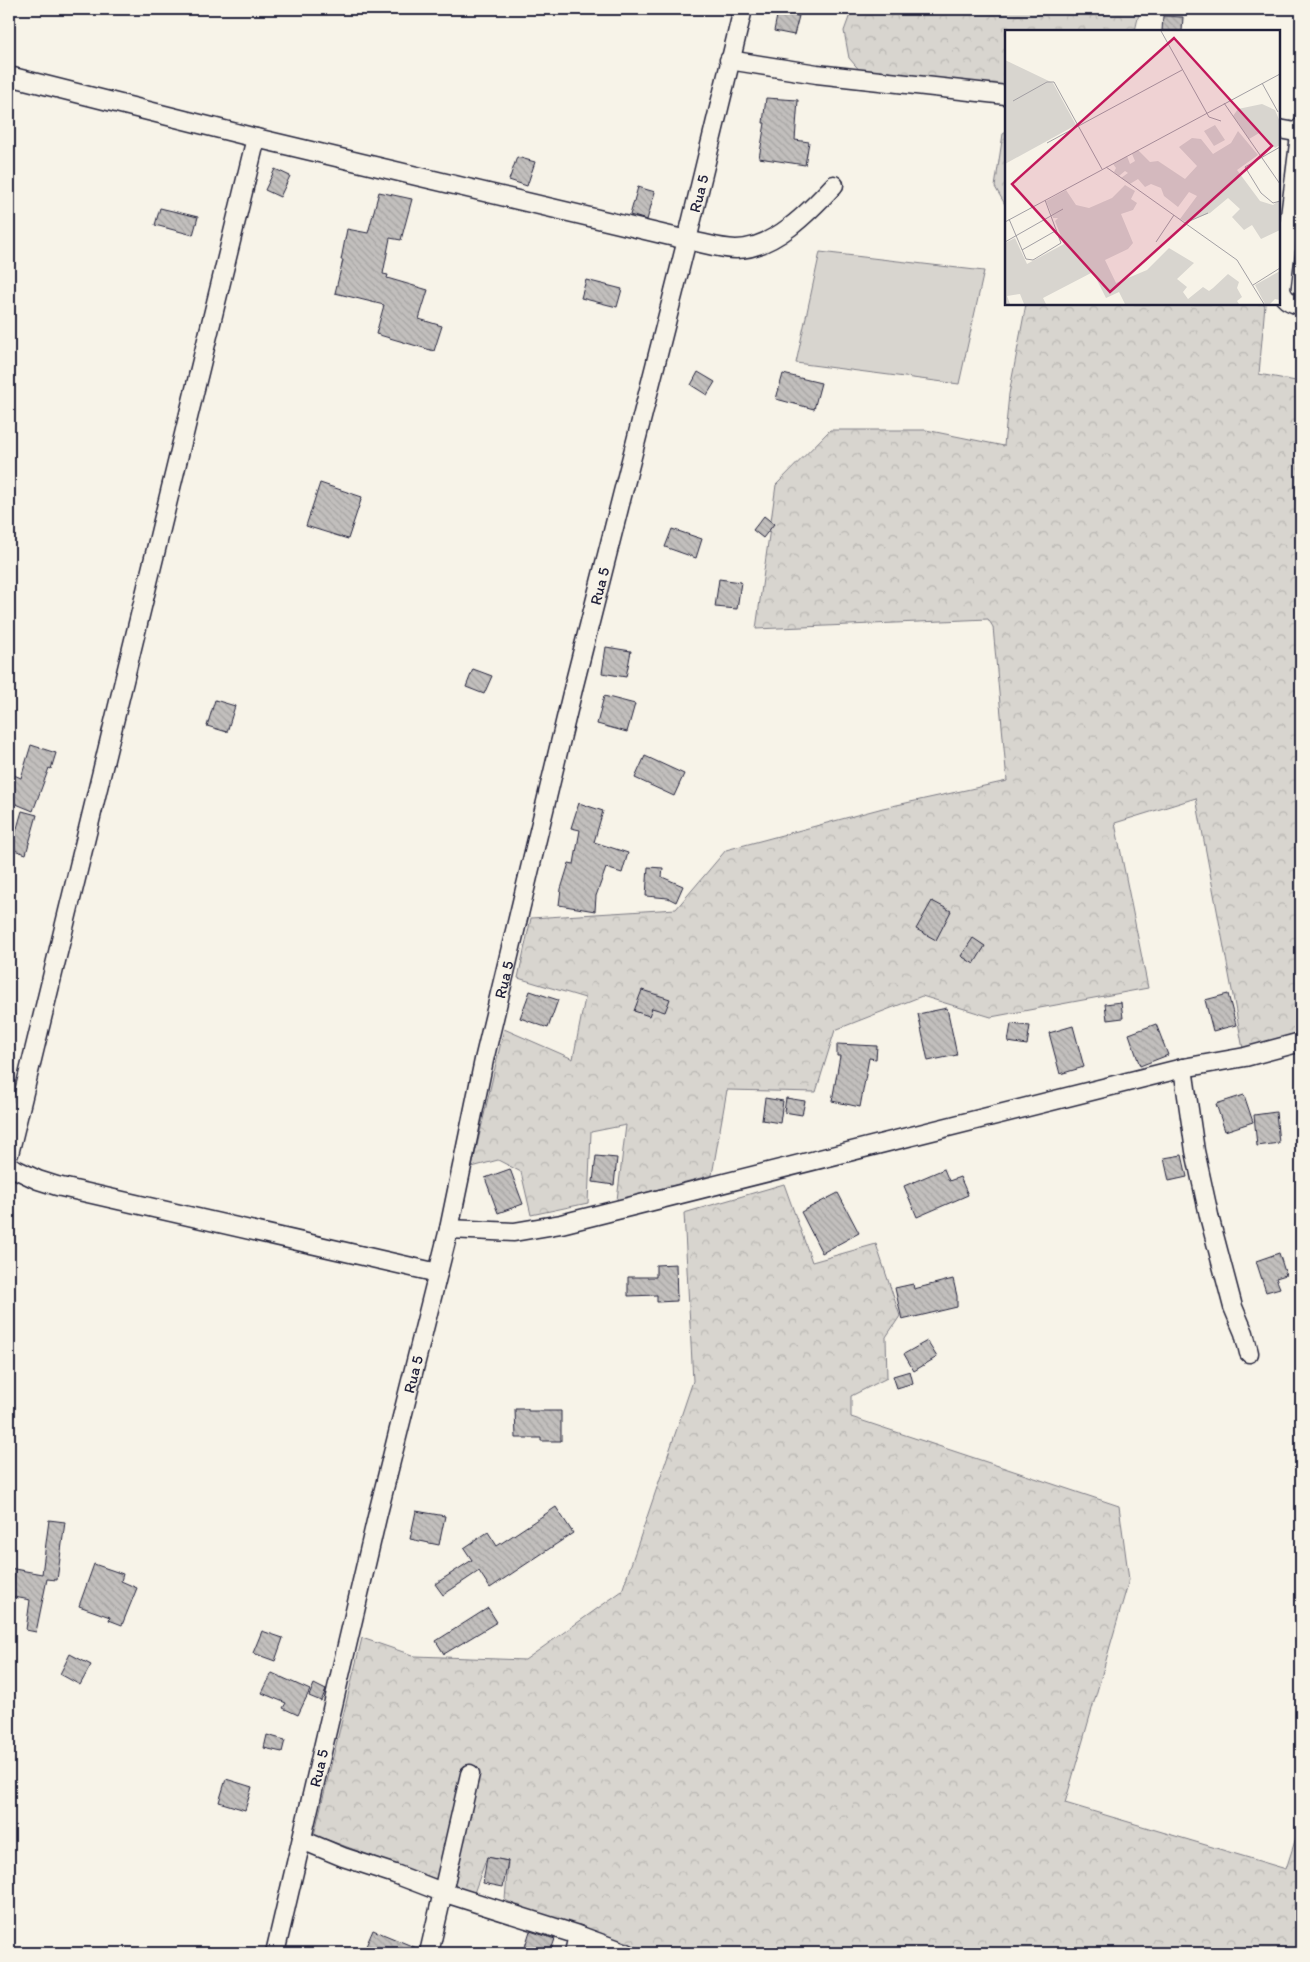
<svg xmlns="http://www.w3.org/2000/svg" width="1310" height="1962" font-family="Itim,sans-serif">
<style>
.forest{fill:url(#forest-crowns);stroke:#7d7c85}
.pitch{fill:#d8d5cf;stroke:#7d7c85}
.building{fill:url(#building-back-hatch);stroke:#22223b}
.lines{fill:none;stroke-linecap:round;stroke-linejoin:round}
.minor-casing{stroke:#22223b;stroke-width:21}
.minor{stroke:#f7f3e8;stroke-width:18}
.labels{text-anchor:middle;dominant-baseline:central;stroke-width:4;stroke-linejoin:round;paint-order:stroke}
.street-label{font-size:16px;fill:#22223b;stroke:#f7f3e8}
.inset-road{fill:none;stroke:#a29fa3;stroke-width:1}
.view{fill:#c2185b;fill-opacity:0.15;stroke:#c2185b;stroke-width:2.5}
.inset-edge{fill:none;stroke:#22223b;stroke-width:2.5}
</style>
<defs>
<pattern id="forest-crowns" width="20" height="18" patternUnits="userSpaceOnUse" patternTransform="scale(1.25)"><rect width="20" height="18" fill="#d8d5cf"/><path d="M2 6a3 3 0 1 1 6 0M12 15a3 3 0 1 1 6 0" fill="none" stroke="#b9b7b3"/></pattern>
<pattern id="building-back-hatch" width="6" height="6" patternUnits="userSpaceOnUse" patternTransform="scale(1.25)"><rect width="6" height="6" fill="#c2bfbd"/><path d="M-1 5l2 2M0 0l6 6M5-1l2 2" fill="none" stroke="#a6a4a3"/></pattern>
</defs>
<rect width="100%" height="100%" fill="#f7f3e8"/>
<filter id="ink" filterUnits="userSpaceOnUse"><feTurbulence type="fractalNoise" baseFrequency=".02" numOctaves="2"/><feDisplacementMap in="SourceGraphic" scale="10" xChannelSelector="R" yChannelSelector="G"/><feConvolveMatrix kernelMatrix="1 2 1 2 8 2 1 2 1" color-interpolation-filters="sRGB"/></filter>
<g filter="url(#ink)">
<path class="forest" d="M852 9H1140L1135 31H1006V95L868 80 849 58 844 31Z
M1006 132V206L995 187 1003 134Z
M1026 304H1265L1259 374 1301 382V1020L1297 1033 1243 1049 1196 798 1115 823 1148 988 991 1017 922 996 835 1030 816 1092 727 1090 712 1175 617 1200 626 1125 591 1132 588 1203 531 1215 521 1172 498 1160 472 1167 504 1029 573 1059 585 998 518 978 531 918 676 909 726 850 883 808 1007 781 993 627 988 619 756 629 776 485 830 430H926L1004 446 1009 394Z
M784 1184 812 1262 876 1244 900 1316 886 1337 887 1378 851 1396V1417L1119 1506 1129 1580 1065 1803 1286 1869 1301 1822V1953H1092L1076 1949 1075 1953H656L539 1916 505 1900 508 1861 487 1857 474 1893 314 1835 362 1638 415 1656 525 1660 622 1591 693 1381 684 1213Z"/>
<path class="pitch" d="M820 252 984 271 959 384 796 363Z"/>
<path class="building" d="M778 11 799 16 794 35 774 31Z
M1163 16 1183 17 1182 31H1162Z
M766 98 798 100 795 140 809 142 805 165 759 158 765 123H763Z
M517 157 535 162 527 186 509 180Z
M275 169 290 176 280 197 265 190Z
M638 187 655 192 647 220 630 215Z
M379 192 412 199 401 240 390 238 383 274 388 275 387 278 428 290 419 319 442 326 434 351 376 334 384 305 335 293 343 260H341L347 229 368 233Z
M160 208 198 217 193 235 155 225Z
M586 280 622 289 617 307 581 298Z
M698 372 715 382 707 395 691 385Z
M783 374 821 383 814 409 776 399Z
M320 483 362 497 348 539 306 526Z
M764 516 774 524 763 538 753 530Z
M672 529 702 539 696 558 665 547Z
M719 579 741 582 737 609 715 607Z
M606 647 631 651 626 677 602 673Z
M473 669 492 676 484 694 466 687Z
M604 696 635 704 627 732 597 724Z
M215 700 235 706 227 732 207 726Z
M31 745 56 753 51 769 49 768 33 811 9 801V773L21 778Z
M645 756 684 774 674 796 635 778Z
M579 803 603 811 594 842 628 853 622 873 606 868 596 896 595 911 559 905 561 889 569 863 574 864 580 830 571 828Z
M22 811 37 815 26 854 11 849Z
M648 867 663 868 662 877 683 886 676 902 668 898 646 896Z
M932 901 951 911 936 940 916 929Z
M973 938 985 946 974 964 961 956Z
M642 990 670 999 665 1012 652 1008 649 1016 634 1011Z
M530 991 558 1000 548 1028 520 1018Z
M1228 994 1236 1025 1213 1031 1205 1000Z
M1121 1002 1123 1018 1107 1020 1105 1004Z
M947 1008 957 1055 928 1061 918 1014Z
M1011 1024 1030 1026 1027 1045 1008 1042Z
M1156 1024 1168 1055 1140 1066 1129 1034Z
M1073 1026 1084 1067 1060 1074 1049 1033Z
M837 1044 877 1046 876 1059 869 1058 860 1107 832 1101 840 1056H837Z
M1244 1095 1253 1122 1225 1131 1216 1104Z
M765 1098 783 1101 780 1123 762 1120Z
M786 1098 805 1101 802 1115 784 1112Z
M1276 1112 1279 1143 1257 1146 1254 1115Z
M1182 1155 1187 1177 1169 1181 1164 1158Z
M596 1156 617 1158 614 1185 593 1182Z
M510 1169 523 1204 498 1213 485 1178Z
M944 1169 949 1181 960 1177 968 1195 917 1217 904 1186Z
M838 1193 859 1233 822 1253 801 1212Z
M1279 1253 1286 1275 1276 1278 1280 1288 1266 1292 1256 1261Z
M676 1264 677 1301 657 1302V1295L628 1296V1277H656V1265Z
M953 1279 957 1296V1307L902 1320 895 1288 913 1284 914 1289Z
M927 1341 937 1357 914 1371 904 1354Z
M910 1371 913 1383 897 1388 893 1376Z
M515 1409H528V1411H561V1441H541V1438H516Z
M556 1507 573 1533 490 1588 479 1571 443 1595 435 1584 472 1560 464 1548 488 1532 497 1546Z
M416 1511 445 1516 439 1545 410 1539Z
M49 1520 65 1522 57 1580 47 1579 36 1632 26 1630 30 1600 9 1596V1568L42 1574Z
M94 1564 123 1574 121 1581 137 1588 122 1625 109 1620 110 1617 79 1606Z
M488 1608 497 1622 444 1654 436 1641Z
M262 1631 283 1638 275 1661 253 1653Z
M70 1654 91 1665 80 1685 60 1674Z
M272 1673 310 1690 298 1715 283 1708 286 1703 262 1693Z
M314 1684 326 1690 321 1701 309 1696Z
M267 1735 285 1740 282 1752 264 1748Z
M226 1779 252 1787 245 1810 219 1802Z
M487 1857 508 1861 503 1887 483 1883Z
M373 1930 419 1949V1953H363Z
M530 1931 555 1939 550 1953H523Z"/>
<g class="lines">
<g class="minor-casing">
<g id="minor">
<path d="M729 60 817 74 1006 95"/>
<path d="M9 76 256 138 687 240C703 243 720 249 736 249 774 249 810 211 834 185"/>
<path d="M1301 127 1281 289C1283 301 1291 302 1301 306"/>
<path d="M1279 129 1301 133"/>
<path d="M1183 1068 1195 1151 1210 1220 1233 1307 1244 1333 1249 1353"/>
<path d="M9 1154 256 138"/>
<path d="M9 1166 38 1180 57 1186 438 1273"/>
<path d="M449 1229 514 1232 561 1224 1183 1068 1245 1057 1301 1042"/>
<path d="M302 1840 343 1857 395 1874 442 1892 578 1935 627 1953"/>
<path id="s1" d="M275 1953 377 1517 449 1229 484 1060 574 685 687 240 743 9"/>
<path d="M429 1953 470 1774"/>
<path d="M574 1953 578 1935"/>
</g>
</g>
<use href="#minor" class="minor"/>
</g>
</g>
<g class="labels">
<g class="street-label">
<text stroke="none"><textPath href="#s1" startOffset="1810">Rua 5</textPath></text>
<text stroke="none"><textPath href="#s1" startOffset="1405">Rua 5</textPath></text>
<text stroke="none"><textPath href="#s1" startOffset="1000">Rua 5</textPath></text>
<text stroke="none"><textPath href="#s1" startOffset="595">Rua 5</textPath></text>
<text stroke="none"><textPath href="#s1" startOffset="190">Rua 5</textPath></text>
</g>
</g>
<g transform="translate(1005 30)">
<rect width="275" height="275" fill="#f7f3e8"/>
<path d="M0 30 48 53 71 95 0 134ZM257 74 270 80 275 92V115L270 118 256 102 244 109 228 86 233 79ZM233 101 253 125 232 140 255 171 268 175 275 170V200L256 209 247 195 239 200 227 187 235 179 223 168 205 183 181 192 175 189 192 166 184 162 173 177 159 166 156 158 146 154 140 157 133 149 125 154 116 148 123 143 120 141 114 146 109 142 111 138 108 134 122 126 125 134 130 131 127 124 133 120 145 132 153 131 180 149 192 136 174 117 187 108 196 109 208 124 226 113ZM120 155 130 161 126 169 132 173 128 180 116 184 128 213 123 219 100 230 111 253 142 240 164 218 189 233 172 249 182 257 178 262 183 269 198 257 204 261 208 258 223 244 234 252 232 258 237 267 232 271 234 274H120L114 262 101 268 88 242 38 268 41 274H19L15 264 2 266 5 274H0V213L10 208 22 234 59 214 50 191 53 188H48L41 171 61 160 71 175 84 178 107 168ZM275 241V270L270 269 265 274H260L250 255Z" fill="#d8d5cf"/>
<path d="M210 95 220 110 209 116 199 101Z" fill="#d8d5cf"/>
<path class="inset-road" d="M156 1 204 87 216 91M257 53 273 82M8 71 42 52H49L97 139M219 73 275 154M42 113 177 40M275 117 240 137 256 163 268 173 275 171M101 137 232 230 259 274M4 189 21 229 28 230 56 213 40 170M0 192 275 44M180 193 203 183M0 212 58 179M151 212 169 185M17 220 52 200M248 255 275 238"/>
<path class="view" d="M169 8 267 116 105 262 7 154Z"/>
<rect width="275" height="275" class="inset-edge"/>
</g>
<rect width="1310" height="1962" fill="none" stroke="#f7f3e8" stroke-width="30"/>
<rect x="15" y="15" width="1280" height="1932" fill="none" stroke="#22223b" stroke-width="2" filter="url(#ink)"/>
</svg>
